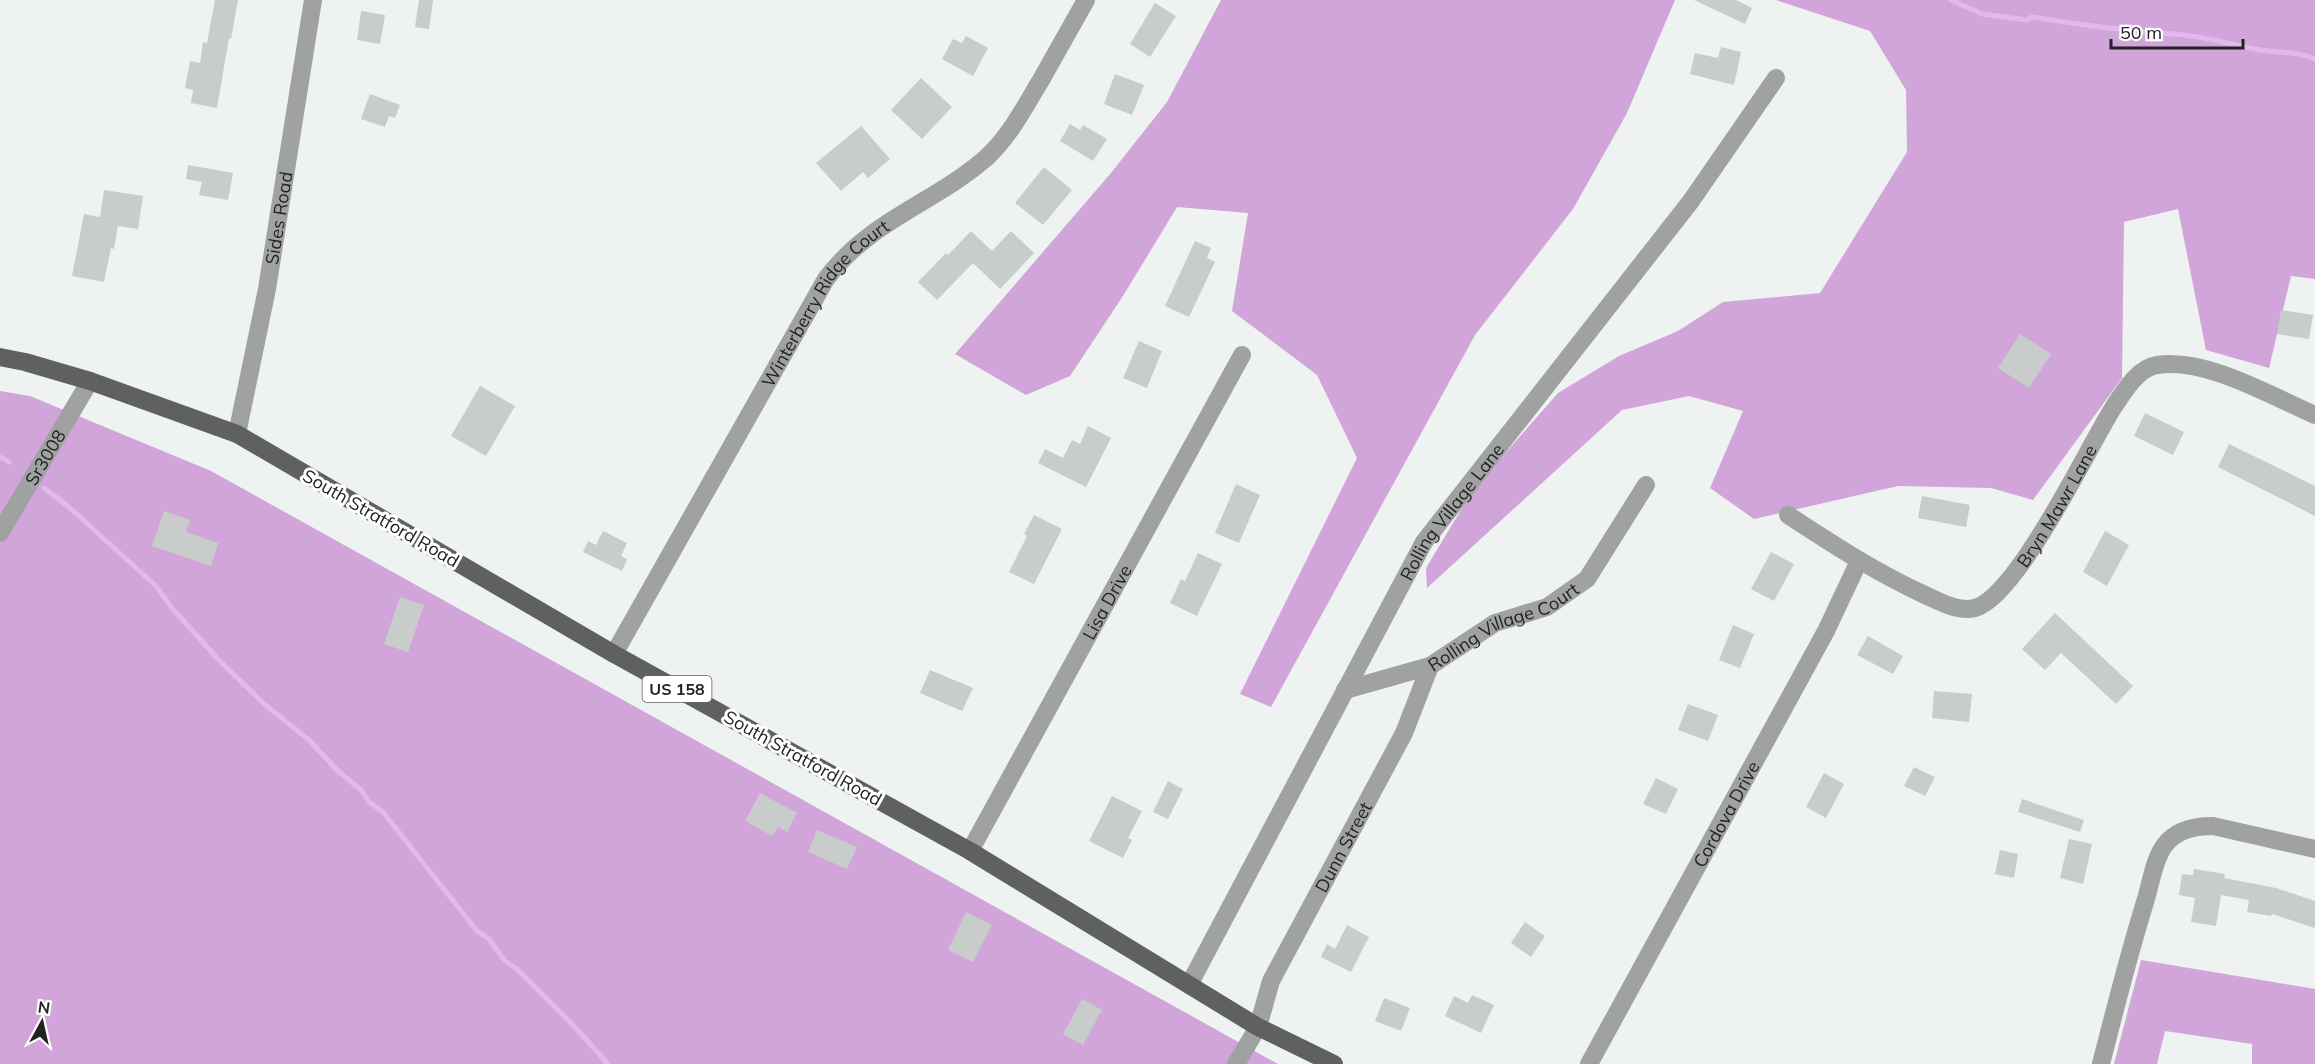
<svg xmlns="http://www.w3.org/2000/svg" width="2315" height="1064" font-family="Mulish,sans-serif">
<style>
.forest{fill:#d1a5da}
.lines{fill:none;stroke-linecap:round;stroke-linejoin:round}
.stream{stroke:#e4b7ed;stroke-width:5}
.building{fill:#c8ccca}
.minor{stroke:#a0a2a1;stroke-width:18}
.major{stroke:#5f6160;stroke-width:18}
.labels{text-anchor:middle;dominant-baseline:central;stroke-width:6;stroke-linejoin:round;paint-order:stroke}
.shield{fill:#fff;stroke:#646464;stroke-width:1.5}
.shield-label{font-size:16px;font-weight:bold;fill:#212221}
.street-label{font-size:18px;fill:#212221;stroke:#fff}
</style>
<rect width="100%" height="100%" fill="#eef2f0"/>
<path class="forest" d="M1221 0H1675L1627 113 1573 209 1475 335 1271 707 1240 694 1357 458 1317 375 1232 311 1248 213 1177 207 1123 296 1070 376 1026 395 955 354 1111 173 1167 102Z
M1776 0H2315V279L2291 276 2269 368 2206 350 2178 209 2124 222 2122 378 2033 500 1991 488 1898 486 1754 519 1710 488 1743 411 1689 396 1622 410 1427 588 1426 568 1473 490 1558 393 1619 356 1678 331 1723 302 1820 293 1907 152 1906 90 1870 31Z
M0 391 30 396 211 471 1278 1064H0Z
M2141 960 2315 989V1064H2252V1044L2165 1031 2157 1064H2114Z"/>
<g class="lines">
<path class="stream" d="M1951 0 1982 14 2027 20 2032 17C2079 25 2126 31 2174 34 2203 36 2232 45 2261 50 2278 53 2298 51 2315 59
M0 457 9 462
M44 488 70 508 156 586 172 608 217 658 263 703 309 740 337 770 361 790 370 803 383 812 477 931 489 939 505 961 517 969 574 1026 608 1064"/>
</g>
<path class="building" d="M215 0H238L231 39 229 38 217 108 191 103 193 90 185 88 190 61 200 63 203 42 207 43Z
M419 0H433L429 29 415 27Z
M1694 0H1736L1752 8 1745 24Z
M1155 3 1176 16 1150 57 1130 44Z
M361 11 385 15 380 44 357 40Z
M966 36 988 48 973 76 942 59 953 39 962 43Z
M1721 47 1741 52 1734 85 1690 74 1695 53 1718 58Z
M1115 74 1144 85 1132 115 1104 104Z
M921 78 952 107 922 139 891 110Z
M370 94 400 105 395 118 389 116 385 127 361 119Z
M1070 124 1080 130 1083 125 1107 139 1093 161 1060 141Z
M861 126 890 159 868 178 863 172 841 191 816 163Z
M188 165 233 173 228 200 199 195 202 182 186 179Z
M1044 167 1072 190 1043 225 1015 203Z
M104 190 143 196 138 229 118 226 114 249 111 248 104 282 72 276 84 214 100 217Z
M971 231 992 251 1011 231 1034 253 1000 289 973 263 937 300 918 282 946 253 948 255Z
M1195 241 1211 248 1207 258 1215 262 1189 317 1165 306Z
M2281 310 2313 315 2309 339 2277 334Z
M2020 334 2051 354 2029 388 1998 368Z
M1139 341 1162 351 1147 388 1123 378Z
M480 386 515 406 486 456 451 436Z
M2145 413 2184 432 2173 455 2134 436Z
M1088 426 1111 438 1086 487 1038 463 1045 449 1063 458 1072 440 1080 444Z
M2229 444 2315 486V516L2218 467Z
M1236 484 1260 495 1239 543 1215 533Z
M1922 496 1970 505 1966 527 1918 518Z
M164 511 190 520 186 532 218 543 211 566 152 546Z
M1034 515 1062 529 1034 584 1009 572 1027 536 1024 534Z
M603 531 627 543 621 556 627 559 622 571 583 552 588 541 596 545Z
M2105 531 2129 545 2107 586 2083 572Z
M1771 552 1794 564 1774 601 1751 589Z
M1198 553 1222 564 1197 616 1170 603 1181 579 1185 581Z
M400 597 424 605 408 652 384 644Z
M2055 613 2133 686 2116 704 2061 653 2045 670 2022 649Z
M1733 625 1754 634 1740 668 1719 660Z
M1868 636 1903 656 1893 674 1857 655Z
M930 670 973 688 962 711 920 693Z
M1934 691 1972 694 1969 722 1932 718Z
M1688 704 1718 715 1708 741 1678 730Z
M1914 767 1935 777 1925 796 1904 786Z
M1824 773 1844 784 1826 818 1806 807Z
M1656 778 1678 789 1666 814 1643 804Z
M1168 781 1183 789 1168 819 1153 812Z
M760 793 797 813 787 832 778 827 772 836 745 821Z
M1112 796 1142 811 1128 838 1132 840 1123 858 1089 841Z
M2022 799 2084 820 2080 832 2018 812Z
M817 830 857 847 847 869 808 852Z
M2069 839 2092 844 2083 884 2060 878Z
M2000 850 2018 854 2014 878 1995 874Z
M2194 869 2225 874 2224 878 2276 888 2315 901V928L2272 914 2271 916 2247 912 2249 900 2221 895 2216 926 2191 922 2195 898 2179 895 2182 874 2193 875Z
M966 912 992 925 973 962 948 950Z
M1525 922 1545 936 1531 957 1511 943Z
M1347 925 1369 937 1351 972 1321 957 1327 944 1335 949Z
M1472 995 1494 1005 1481 1033 1445 1016 1454 996 1468 1003Z
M1384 998 1410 1008 1401 1031 1375 1021Z
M1082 999 1102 1010 1083 1045 1063 1034Z"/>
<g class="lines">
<g class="minor">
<path id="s1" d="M237 434 267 289 313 0"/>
<path id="s2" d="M1788 515C1832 544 1877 573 1925 595 1938 601 1953 609 1968 609 2012 610 2088 447 2113 408 2123 393 2137 368 2157 365 2205 357 2271 396 2315 415"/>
<path id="s3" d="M0 533 90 381"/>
<path id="s4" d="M614 654 826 279C870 220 933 204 986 158 1010 136 1024 108 1041 80 1056 53 1071 27 1086 0"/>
<path id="s5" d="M1345 690 1430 666 1495 623 1547 607 1587 579 1646 485"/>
<path id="s6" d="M970 851 1242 355"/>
<path id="s7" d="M1189 985 1424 542 1691 201 1776 78"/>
<path id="s8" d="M1236 1064 1258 1027 1271 981 1404 733 1430 666"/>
<path id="s9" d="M1589 1064 1826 631 1859 561"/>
<path d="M2101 1064C2115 1009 2129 953 2146 899 2151 882 2154 860 2164 846 2175 830 2194 826 2213 826L2315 849"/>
</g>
<path class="major" d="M0 357 25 362 90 381 237 434 614 654 970 851 1258 1027 1334 1064"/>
</g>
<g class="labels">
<rect class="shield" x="642.5" y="676" width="69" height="26" rx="4.5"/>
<g class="shield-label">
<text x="677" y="689">US 158</text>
</g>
<g class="street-label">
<text stroke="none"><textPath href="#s1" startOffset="220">Sides Road</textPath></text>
<text stroke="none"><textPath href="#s4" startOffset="411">Winterberry Ridge Court</textPath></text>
<text stroke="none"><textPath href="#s3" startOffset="88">Sr3008</textPath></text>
<text stroke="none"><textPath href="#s2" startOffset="344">Bryn Mawr Lane</textPath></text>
<text stroke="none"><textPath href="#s7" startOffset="542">Rolling Village Lane</textPath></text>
<text transform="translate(381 518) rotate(30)">South Stratford Road</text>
<text stroke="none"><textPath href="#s6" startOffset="284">Lisa Drive</textPath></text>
<text stroke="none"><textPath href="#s5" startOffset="172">Rolling Village Court</textPath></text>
<text transform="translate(803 758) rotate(29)">South Stratford Road</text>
<text stroke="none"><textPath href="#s9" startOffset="285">Cordova Drive</textPath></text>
<text stroke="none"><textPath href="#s8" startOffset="243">Dunn Street</textPath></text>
</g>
</g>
<g transform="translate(42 1022) rotate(8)" stroke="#ffffff" stroke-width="4.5" paint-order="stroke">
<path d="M0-4.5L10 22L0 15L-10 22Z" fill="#212221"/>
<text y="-9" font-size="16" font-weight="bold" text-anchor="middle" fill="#212221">N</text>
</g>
<path d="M2111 39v9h132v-9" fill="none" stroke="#212221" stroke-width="3"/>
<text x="2120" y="39" font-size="18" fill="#212221" stroke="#ffffff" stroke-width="4.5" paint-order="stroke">50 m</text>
</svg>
